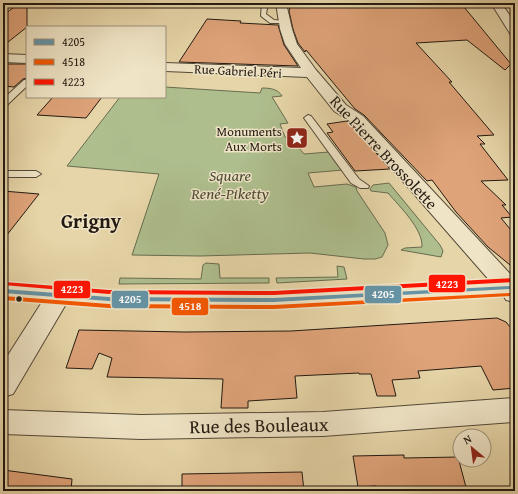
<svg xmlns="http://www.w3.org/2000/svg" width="518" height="494" font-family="'Gentium Book Plus',serif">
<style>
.green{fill:#aebe8d;stroke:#686c4f}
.building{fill:#dfa379;stroke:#221911}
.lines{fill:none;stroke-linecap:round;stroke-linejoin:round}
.lane-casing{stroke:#534837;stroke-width:2}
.street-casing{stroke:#534837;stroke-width:2}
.lane{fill:#efe4c6;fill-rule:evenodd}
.street{fill:#efe4c6;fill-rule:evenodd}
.bus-1-casing{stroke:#efe4c6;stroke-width:3}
.bus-2-casing{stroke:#efe4c6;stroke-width:3}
.bus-3-casing{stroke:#efe4c6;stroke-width:3}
.bus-1{fill:#6594a6;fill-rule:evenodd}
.bus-2{fill:#f45701;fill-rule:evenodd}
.bus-3{fill:#ff1400;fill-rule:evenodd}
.bus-dot{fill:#221911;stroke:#efe4c6;stroke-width:1.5}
.labels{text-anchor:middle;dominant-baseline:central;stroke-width:3;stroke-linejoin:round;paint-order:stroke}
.far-street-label{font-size:13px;fill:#221911;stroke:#efe4c6}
.far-poi-label{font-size:13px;fill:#221911;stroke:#efe4c6;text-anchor:end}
.street-label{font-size:16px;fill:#221911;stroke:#efe4c6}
.park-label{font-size:16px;font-style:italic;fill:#4c4b36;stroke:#efe4c6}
.near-street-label{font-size:19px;fill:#221911;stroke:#efe4c6}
.district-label{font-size:20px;font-weight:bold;fill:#221911;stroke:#efe4c6}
.line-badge{stroke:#efe4c6;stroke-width:1.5}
.badge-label{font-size:11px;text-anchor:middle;font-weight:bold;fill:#fff}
</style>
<rect width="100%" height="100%" fill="#e6d5a8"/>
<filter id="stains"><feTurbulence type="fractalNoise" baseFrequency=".005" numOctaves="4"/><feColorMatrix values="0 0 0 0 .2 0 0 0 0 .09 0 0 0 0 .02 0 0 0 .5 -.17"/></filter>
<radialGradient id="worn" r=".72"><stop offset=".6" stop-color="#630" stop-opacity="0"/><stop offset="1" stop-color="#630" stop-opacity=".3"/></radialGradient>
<path class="green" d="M165 87 260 93 262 88C270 88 278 89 282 96L272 97 288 123 280 124 285 137 295 143 304 154 329 152 343 170 308 173 314 187 347 184 356 187 357 191 385 233 388 245 382 257 375 259H364L310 253 200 256 132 255 159 174 67 166 120 97H165Z
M389 183 440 245 443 251 441 257 401 250 405 248 422 247C423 229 400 207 388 193L371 191 370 189 373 185Z
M206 263 219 264 220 278H269V283L119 284 120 278 201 279 203 265Z
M337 266 344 267 347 279 277 283 276 278 338 277Z"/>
<path class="building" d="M20 3H27V27L3 46V15Z
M291 3H378V7H464L511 64 505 70 467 40 416 43 452 82H449L494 135 477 136 485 144H480L508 180 481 181 506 205H502L512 217 501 218 515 235V269L488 247 456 212 432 180 427 181 364 115 355 109 306 50 305 52 298 43 293 29 289 11Z
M207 19 241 21 240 23 278 25 284 45 298 66 179 62Z
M3 64H27V78L23 79 14 87 3 86Z
M53 97H102L86 118 37 115Z
M347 121 350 123 390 169 355 171 327 133 333 132 327 124Z
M3 191 39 194 3 240Z
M497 318 506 322 515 333V388L493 390 481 366 418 371 420 378 392 380 396 396H377L371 374H359V373L295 376 297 398 248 401V408H221L223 379 107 377 112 358 99 353 92 369 66 368 79 330 185 332 291 331Z
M404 455V458L458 457 467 491H377L376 486 358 487 353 456Z
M3 470 72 479 71 491H3Z
M302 472 304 491H182V474Z"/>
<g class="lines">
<g class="lane-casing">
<path id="lane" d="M262 3H268L266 14 274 20 286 21V23H270L261 16Z
M24 80H27V86L6 106 3 107V99Z
M308 115 311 116 359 179 369 186 368 188H360L351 183 304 118Z
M3 171H36L41 174 36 177H3Z"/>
</g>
<g class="street-casing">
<path id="street" d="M276 3H286L292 29 297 44 316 70 346 105 363 116 515 279V302L506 300 503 295C357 304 211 315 66 304L13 394 3 397V363L42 302 3 299V283L109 291 274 292 490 281 351 122 334 111 307 77 165 71V63L301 68 285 44 280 29Z
M491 3H501L515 23V36L511 35Z
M3 54 27 55V63L3 62Z
M515 398V422L323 436 141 439 3 434V410L141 415 323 412Z"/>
</g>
<use href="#lane" class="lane"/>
<use href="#street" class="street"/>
<g class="bus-1-casing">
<path id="bus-1" d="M510 286 512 287 513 288 512 289 274 302 109 301 3 293V289L109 297 274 298Z"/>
</g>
<g class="bus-2-casing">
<path id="bus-2" d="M510 293 512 294 513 295 512 296 274 309 109 308 3 300V296L109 304 274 305Z"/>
</g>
<g class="bus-3-casing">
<path id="bus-3" d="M515 278V282L274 295 109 294 3 285V283L4 282 109 290 274 291Z"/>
</g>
<use href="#bus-1" class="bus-1"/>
<use href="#bus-2" class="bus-2"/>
<use href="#bus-3" class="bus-3"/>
</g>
<defs>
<g id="sight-square" transform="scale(1.15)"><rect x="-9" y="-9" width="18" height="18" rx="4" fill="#8f2418" stroke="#efe4c6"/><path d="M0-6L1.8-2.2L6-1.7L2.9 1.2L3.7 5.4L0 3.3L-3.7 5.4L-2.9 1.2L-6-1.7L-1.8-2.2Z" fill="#fff"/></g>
</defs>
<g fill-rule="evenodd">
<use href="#sight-square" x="297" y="138"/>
</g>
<circle class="bus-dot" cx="19" cy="299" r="3.5"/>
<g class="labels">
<g class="far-street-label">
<text transform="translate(238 71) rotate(3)">Rue Gabriel Péri</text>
</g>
<g class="far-poi-label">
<text x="282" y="131">Monuments<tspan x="282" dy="15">Aux Morts</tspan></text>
</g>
<g class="street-label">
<text transform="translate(384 152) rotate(47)">Rue Pierre Brossolette</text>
</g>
<g class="park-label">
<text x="230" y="175">Square<tspan x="230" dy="18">René-Piketty</tspan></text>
</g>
<g class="near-street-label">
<text transform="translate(259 425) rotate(-1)">Rue des Bouleaux</text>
</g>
<g class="district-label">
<text x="91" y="220">Grigny</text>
</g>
</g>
<g class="line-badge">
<rect x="428" y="274" width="38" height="19" rx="4" fill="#ff1400"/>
<rect x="53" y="280" width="38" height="19" rx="4" fill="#ff1400"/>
<rect x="364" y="285" width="38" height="19" rx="4" fill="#6594a6"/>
<rect x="111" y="290" width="38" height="19" rx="4" fill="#6594a6"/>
<rect x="171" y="297" width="38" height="19" rx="4" fill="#f45701"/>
</g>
<g class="badge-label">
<text x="447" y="288">4223</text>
<text x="72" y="293">4223</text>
<text x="383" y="298">4205</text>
<text x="130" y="303">4205</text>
<text x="190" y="310">4518</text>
</g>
<rect width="518" height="494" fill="none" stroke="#e6d5a8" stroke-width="16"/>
<rect x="4" y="4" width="510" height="486" fill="none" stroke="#221911" stroke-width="2"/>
<rect x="8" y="8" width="502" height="478" fill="none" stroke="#221911"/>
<rect x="26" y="26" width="140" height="72" fill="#efe4c6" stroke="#9d937e"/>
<rect x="34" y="39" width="20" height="6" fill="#6594a6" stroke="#9d937e"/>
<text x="62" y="46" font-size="12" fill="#221911">4205</text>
<rect x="34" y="59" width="20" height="6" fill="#f45701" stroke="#9d937e"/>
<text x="62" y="66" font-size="12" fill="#221911">4518</text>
<rect x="34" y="79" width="20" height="6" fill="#ff1400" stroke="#9d937e"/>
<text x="62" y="86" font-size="12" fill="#221911">4223</text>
<g transform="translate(472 448) rotate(331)"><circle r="19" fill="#efe4c6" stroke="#9d937e"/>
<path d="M0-3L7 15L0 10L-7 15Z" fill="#8f2418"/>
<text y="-6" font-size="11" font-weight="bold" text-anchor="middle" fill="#221911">N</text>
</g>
<rect width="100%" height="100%" filter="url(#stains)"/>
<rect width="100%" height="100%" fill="url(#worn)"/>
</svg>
